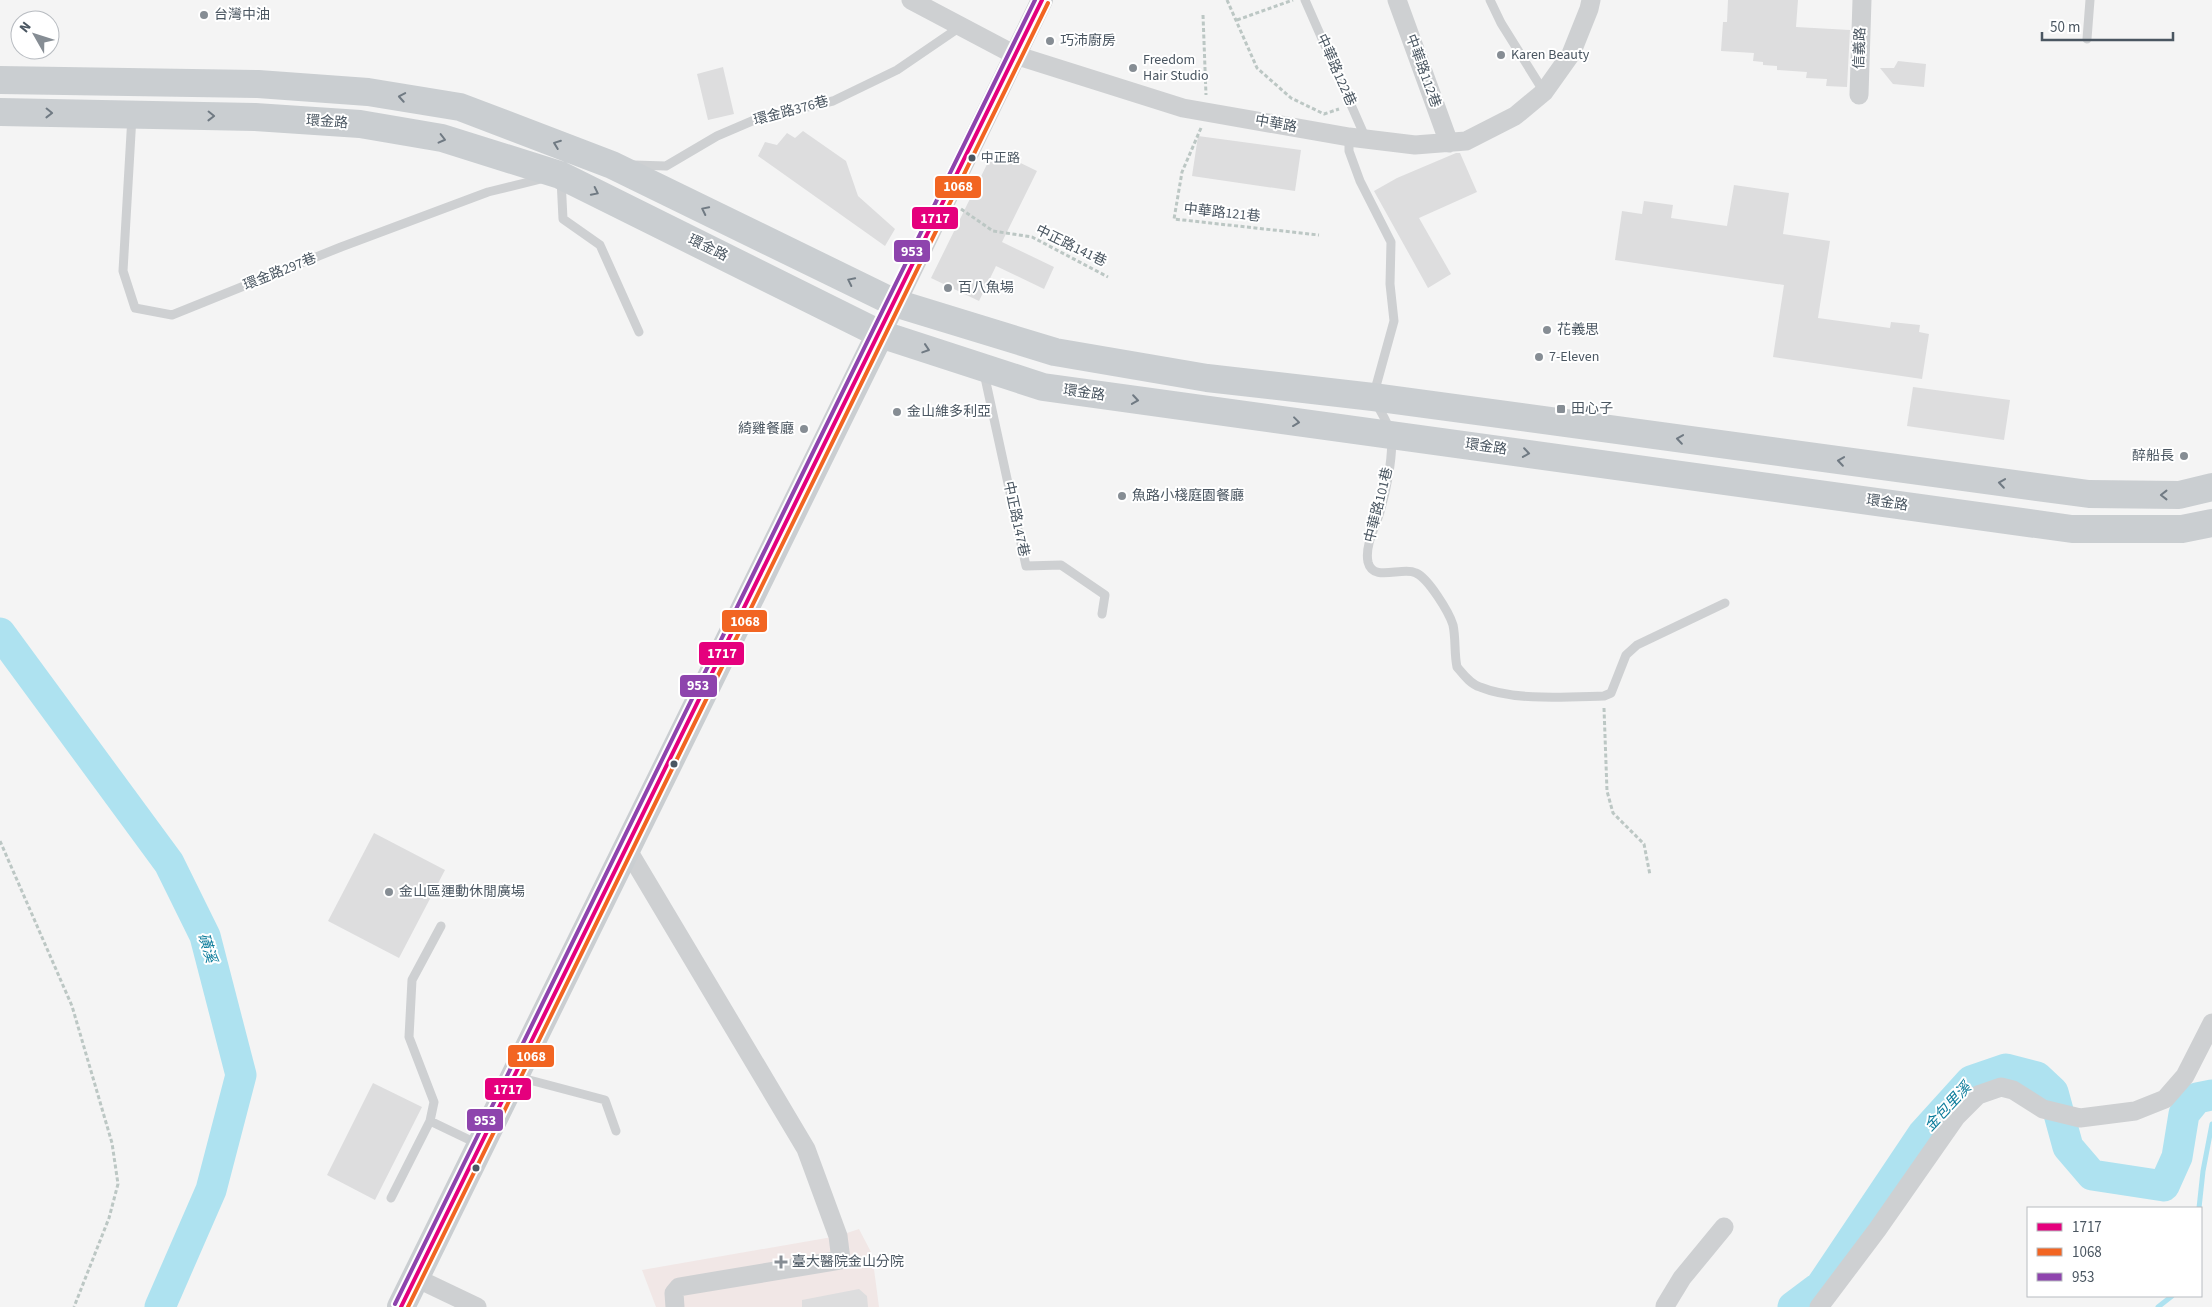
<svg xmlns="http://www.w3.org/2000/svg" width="2212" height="1307" font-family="'Source Sans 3','Noto Sans TC',sans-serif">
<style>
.medical{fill:#f1e7e6}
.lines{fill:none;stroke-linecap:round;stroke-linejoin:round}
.stream{stroke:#aee2f0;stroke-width:5}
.river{stroke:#aee2f0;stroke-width:31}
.building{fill:#ddddde}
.path{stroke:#bcc7c4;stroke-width:3;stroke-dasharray:4 2.5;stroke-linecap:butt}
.service{stroke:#ced0d2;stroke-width:9}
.minor{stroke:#ced0d2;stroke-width:19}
.tertiary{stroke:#ced0d2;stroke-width:22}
.primary{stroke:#caced1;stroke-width:28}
.bus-1-casing{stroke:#fff;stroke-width:8}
.bus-2-casing{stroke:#fff;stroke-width:8}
.bus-3-casing{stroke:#fff;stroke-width:8}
.bus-1{stroke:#e5007d;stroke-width:4}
.bus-2{stroke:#f26522;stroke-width:4}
.bus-3{stroke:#8e44ad;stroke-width:4}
.oneway{stroke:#707a83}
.poi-dot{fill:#868d94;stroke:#fff;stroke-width:2}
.bus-dot{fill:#4a5661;stroke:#fff;stroke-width:2}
.labels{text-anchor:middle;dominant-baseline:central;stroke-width:4;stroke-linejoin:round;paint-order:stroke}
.bus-label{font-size:13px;fill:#4a5661;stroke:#fff;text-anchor:start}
.poi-label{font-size:14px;fill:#4a5661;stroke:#fff;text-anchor:start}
.street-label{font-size:14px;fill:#4a5661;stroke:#fff}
.water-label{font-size:15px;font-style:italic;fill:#0c7c9b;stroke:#fff}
.line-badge{stroke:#fff;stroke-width:2}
.badge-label{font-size:14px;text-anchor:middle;font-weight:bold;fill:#fff}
</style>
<rect width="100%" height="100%" fill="#f4f4f4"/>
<path class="medical" d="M859 1229 872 1254 879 1307H656L642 1270 838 1236Z"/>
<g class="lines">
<path class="stream" d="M2199 1208 2203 1171 2212 1124
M2158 1307 2172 1296"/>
<path class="river" d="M0 633 169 863 205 936 241 1075 211 1190 160 1307
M1793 1307 1821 1286 1923 1134 1971 1081 2006 1069 2037 1077 2053 1092 2068 1147 2092 1175 2164 1186 2177 1157 2184 1114 2197 1098 2212 1095"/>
</g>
<path class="building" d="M1728 0H1798L1796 27 1850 30 1847 87 1826 86 1827 79 1806 78 1807 72 1777 70V66L1763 65V62L1753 61 1754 53 1721 51 1723 22H1727Z
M1898 61 1926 64 1924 87 1893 84 1880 68H1894Z
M723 67 734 114 708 120 697 74Z
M803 131 846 161 858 196 895 229 885 246 758 156 765 142 777 145 787 133 795 138Z
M1198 136 1301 150 1295 191 1192 176Z
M994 150 1037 171 1002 242 1054 267 1044 289 996 266 979 301 931 278Z
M1456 153H1460L1477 192 1419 218 1451 274 1428 288 1374 191 1397 178Z
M1734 185 1789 193 1783 234 1830 241 1818 318 1890 328 1891 322 1920 325 1919 332 1929 334 1922 379 1773 357 1784 285 1615 260 1622 211 1642 214 1644 201 1673 205 1671 218 1727 226Z
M1913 387 2010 400 2004 440 1907 426Z
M374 833 445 870 399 958 328 921Z
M373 1083 422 1107 375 1200 327 1175Z
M859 1289 867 1296 868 1307H802V1300Z"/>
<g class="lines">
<path class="path" d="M1227 0 1257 68 1291 98 1324 114 1339 109
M1203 15 1206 95
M1237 20 1293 0
M1201 128 1182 172 1174 219 1319 235
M961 209 993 231 1032 237 1108 277
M1604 708 1607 791 1613 813 1644 844 1650 875
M0 841 72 1006 112 1143 118 1184 109 1218 74 1307"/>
<path class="service" d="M1305 0 1366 139
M1490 0 1501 23 1544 92
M2087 39 2090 0
M132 116 123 271 135 308 172 315 341 247 488 192 545 178
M1349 137V151L1360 181 1391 242 1390 284 1394 321 1373 397C1378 408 1389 423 1391 435 1394 456 1385 497 1378 518 1373 531 1365 548 1368 562 1373 583 1402 566 1416 573 1428 578 1449 612 1453 625 1456 639 1454 653 1457 667 1463 674 1470 684 1480 687 1514 701 1567 697 1604 696L1611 693 1626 655 1637 645 1725 603
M634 165 666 166 717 136 759 118 833 101 897 70 960 27
M561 179 563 219 600 245 639 332
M984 373 1026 566 1061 565 1105 595 1102 614
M518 1077 605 1100 616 1131
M430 1121 478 1144
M391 1198 430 1121 434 1102 409 1037 412 980 441 926"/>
<path class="minor" d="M911 0 1015 55 1183 108 1349 137 1415 145 1466 141 1515 116 1544 92 1571 54 1589 9 1591 0
M1397 0 1449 143
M1859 95 1862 0
M626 847 806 1149 838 1236 841 1260 679 1287 674 1293 675 1307
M416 1278 477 1307
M1665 1306 1682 1278 1724 1227
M1819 1307 1877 1230 1956 1117 1978 1095 2001 1087 2013 1090 2043 1109 2080 1118 2135 1111 2165 1099 2185 1076 2212 1023"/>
<path class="tertiary" d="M880 334 1042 0"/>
<path class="primary" d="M0 80 258 84 368 92 460 107 612 165 895 303 1055 352 1207 378 1373 397 2089 494 2179 495 2212 487
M0 112 255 117 360 124 442 138 560 175 880 334 1043 387 2072 529H2182L2212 523
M401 1307 880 334"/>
<g class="bus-1-casing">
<path id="bus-1" d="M401 1307 1042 0"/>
</g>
<g class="bus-2-casing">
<path id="bus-2" d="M408 1307 1048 3"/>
</g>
<g class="bus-3-casing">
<path id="bus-3" d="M395 1304 1035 0"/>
</g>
<use href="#bus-1" class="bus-1"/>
<use href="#bus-2" class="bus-2"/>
<use href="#bus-3" class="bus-3"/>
</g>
<defs><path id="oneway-chevron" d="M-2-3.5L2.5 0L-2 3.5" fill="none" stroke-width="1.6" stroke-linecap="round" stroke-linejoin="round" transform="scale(1.25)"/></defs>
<g class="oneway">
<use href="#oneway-chevron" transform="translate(402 97) rotate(-170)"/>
<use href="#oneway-chevron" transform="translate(49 113) rotate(1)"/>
<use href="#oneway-chevron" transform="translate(211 116) rotate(1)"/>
<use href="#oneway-chevron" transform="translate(442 139) rotate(14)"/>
<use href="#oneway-chevron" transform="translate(557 144) rotate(-159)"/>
<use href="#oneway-chevron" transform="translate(595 192) rotate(26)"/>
<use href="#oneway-chevron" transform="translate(705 210) rotate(-154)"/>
<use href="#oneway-chevron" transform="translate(851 281) rotate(-154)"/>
<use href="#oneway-chevron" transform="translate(926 349) rotate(18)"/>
<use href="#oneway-chevron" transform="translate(1135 400) rotate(8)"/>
<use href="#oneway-chevron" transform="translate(1296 422) rotate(7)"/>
<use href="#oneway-chevron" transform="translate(1680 439) rotate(-172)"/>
<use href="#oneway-chevron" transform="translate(1526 453) rotate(8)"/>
<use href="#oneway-chevron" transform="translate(1841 461) rotate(-172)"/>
<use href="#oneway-chevron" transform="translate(2002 483) rotate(-172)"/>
<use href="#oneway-chevron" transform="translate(2164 495) rotate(-180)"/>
</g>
<g class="poi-dot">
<circle cx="204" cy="15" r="5"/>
<circle cx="1050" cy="41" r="5"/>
<circle cx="1501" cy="55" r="5"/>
<circle cx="1133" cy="68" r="5"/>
<circle cx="948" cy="288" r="5"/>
<circle cx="1547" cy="330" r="5"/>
<circle cx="1539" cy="357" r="5"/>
<rect x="1556" y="404" width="10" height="10" rx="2.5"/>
<circle cx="897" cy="412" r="5"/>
<circle cx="804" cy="429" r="5"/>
<circle cx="2184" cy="456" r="5"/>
<circle cx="1122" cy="496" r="5"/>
<circle cx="389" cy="892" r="5"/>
<path d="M778.5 1254.5h5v5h5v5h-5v5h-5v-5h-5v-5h5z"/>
</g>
<g class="bus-dot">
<circle cx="972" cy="158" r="4.5"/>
<circle cx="674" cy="764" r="4.5"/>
<circle cx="476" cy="1168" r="4.5"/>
</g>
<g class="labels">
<g class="bus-label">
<text x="981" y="158">中正路</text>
</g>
<g class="poi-label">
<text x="214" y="15">台灣中油</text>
<text x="1060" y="41">巧沛廚房</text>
<text x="1511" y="55">Karen Beauty</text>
<text x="1143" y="60">Freedom<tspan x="1143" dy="16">Hair Studio</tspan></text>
<text x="958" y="288">百八魚場</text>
<text x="1557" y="330">花義思</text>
<text x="1549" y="357">7-Eleven</text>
<text x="1571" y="409">田心子</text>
<text x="907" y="412">金山維多利亞</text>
<text x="794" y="429" text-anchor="end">綺雞餐廳</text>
<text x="2174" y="456" text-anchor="end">醉船長</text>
<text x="1132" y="496">魚路小棧庭園餐廳</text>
<text x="399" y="892">金山區運動休閒廣場</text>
<text x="792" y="1262">臺大醫院金山分院</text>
</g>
<g class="street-label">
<text transform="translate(1860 48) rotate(-88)">信義路</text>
<text transform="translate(1336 70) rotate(66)">中華路122巷</text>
<text transform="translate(1423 71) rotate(70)">中華路112巷</text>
<text transform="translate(791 111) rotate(-15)">環金路376巷</text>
<text transform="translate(327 122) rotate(4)">環金路</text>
<text transform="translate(1276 124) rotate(10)">中華路</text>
<text transform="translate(1222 213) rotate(6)">中華路121巷</text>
<text transform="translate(1071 246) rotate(26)">中正路141巷</text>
<text transform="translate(708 248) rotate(26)">環金路</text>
<text transform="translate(280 272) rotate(-22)">環金路297巷</text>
<text transform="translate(1084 393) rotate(8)">環金路</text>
<text transform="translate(1486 447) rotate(8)">環金路</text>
<text transform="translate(1887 503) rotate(8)">環金路</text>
<text transform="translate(1379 505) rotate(-76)">中華路101巷</text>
<text transform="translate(1016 519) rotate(78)">中正路147巷</text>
</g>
<g class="water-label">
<text transform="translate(207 948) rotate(73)">磺溪</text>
<text transform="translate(1948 1107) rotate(-47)">金包里溪</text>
</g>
</g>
<g class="line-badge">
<rect x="934" y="175" width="48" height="24" rx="5" fill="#f26522"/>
<rect x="911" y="206" width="48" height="24" rx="5" fill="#e5007d"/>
<rect x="893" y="239" width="38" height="24" rx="5" fill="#8e44ad"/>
<rect x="721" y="609" width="47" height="24" rx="5" fill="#f26522"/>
<rect x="698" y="641" width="47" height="25" rx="5" fill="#e5007d"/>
<rect x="679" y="674" width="39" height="24" rx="5" fill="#8e44ad"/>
<rect x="507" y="1044" width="48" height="24" rx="5" fill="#f26522"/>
<rect x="484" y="1077" width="48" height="24" rx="5" fill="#e5007d"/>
<rect x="466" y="1108" width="38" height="24" rx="5" fill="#8e44ad"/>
</g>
<g class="badge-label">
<text x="958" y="191">1068</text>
<text x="935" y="223">1717</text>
<text x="912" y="256">953</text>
<text x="745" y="626">1068</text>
<text x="722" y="658">1717</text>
<text x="698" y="690">953</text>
<text x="531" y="1061">1068</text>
<text x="508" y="1094">1717</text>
<text x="485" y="1125">953</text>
</g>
<rect x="2027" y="1207" width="175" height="90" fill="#ffffff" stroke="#b7bbc0"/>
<rect x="2037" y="1223" width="25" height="8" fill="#e5007d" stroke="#b7bbc0"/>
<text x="2072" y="1232" font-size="15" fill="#4a5661">1717</text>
<rect x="2037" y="1248" width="25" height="8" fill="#f26522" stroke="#b7bbc0"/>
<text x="2072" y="1257" font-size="15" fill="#4a5661">1068</text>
<rect x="2037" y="1273" width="25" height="8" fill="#8e44ad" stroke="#b7bbc0"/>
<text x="2072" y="1282" font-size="15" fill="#4a5661">953</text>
<g transform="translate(35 35) rotate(309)"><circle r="24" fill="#ffffff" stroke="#b7bbc0"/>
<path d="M0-4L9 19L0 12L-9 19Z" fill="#868d94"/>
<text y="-8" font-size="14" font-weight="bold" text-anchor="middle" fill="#4a5661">N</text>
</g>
<path d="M2042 32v8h131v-8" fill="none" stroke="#4a5661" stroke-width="2.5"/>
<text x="2050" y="32" font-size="15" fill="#4a5661" stroke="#ffffff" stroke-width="4" paint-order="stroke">50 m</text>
</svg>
